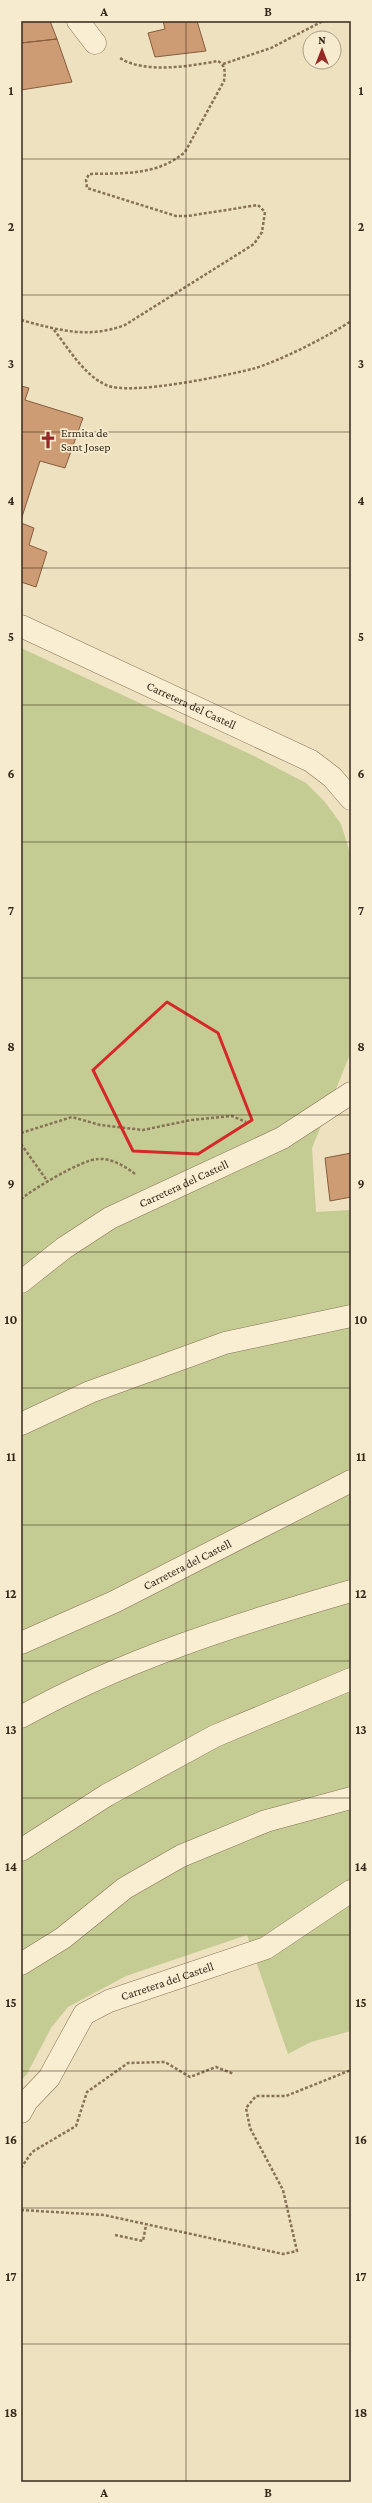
<svg xmlns="http://www.w3.org/2000/svg" width="372" height="2503" font-family="'Crimson Pro',serif">
<style>
.green{fill:#c4cc93}
.building{fill:#cd9c74;stroke:#865c3d}
.lines{fill:none;stroke-linecap:round;stroke-linejoin:round}
.minor-casing{stroke:#877257;stroke-width:23}
.path{stroke:#877257;stroke-width:2.5;stroke-dasharray:3 2;stroke-linecap:butt}
.minor{stroke:#f9eed2;stroke-width:22}
.marked{fill:none;stroke:#d62828;stroke-width:3;stroke-linejoin:round}
.grid{fill:none;stroke:#36291c;stroke-width:1;stroke-opacity:0.55}
.labels{text-anchor:middle;dominant-baseline:central;stroke-width:3.5;stroke-linejoin:round;paint-order:stroke}
.poi-label{font-size:12px;fill:#36291c;stroke:#f6ebce;text-anchor:start}
.street-label{font-size:12px;fill:#36291c;stroke:#f6ebce}
.neatline{fill:none;stroke:#36291c;stroke-width:1.5}
.grid-label{font-size:13px;text-anchor:middle;font-weight:bold;fill:#36291c}
</style>
<rect width="100%" height="100%" fill="#eee1bf"/>
<path class="green" d="M21 648 252 755 306 783 325 802 341 824 351 856V1052L312 1148 316 1212 351 1210V2031L311 2042 288 2054 247 1935 126 1976 68 2007 51 2028 27 2074 21 2080Z"/>
<path class="building" d="M21 21H50L57 39 21 43Z
M163 21H197L206 51 155 57 148 33 165 29Z
M57 39 72 82 21 90V43Z
M21 386 29 388 25 400 83 418 65 468 40 461 21 520Z
M21 523 34 528 29 545 47 552 36 587 21 582Z
M351 1153V1197L330 1201 325 1158Z"/>
<g class="lines">
<g class="minor-casing">
<g id="minor">
<path d="M78 21 95 43"/>
<path id="s1" d="M21 626 311 761 332 777 351 799"/>
<path id="s2" d="M21 1282 64 1248 110 1218 282 1138 351 1093"/>
<path d="M21 1424 90 1392 225 1343 351 1316"/>
<path id="s3" d="M21 1643 114 1602 351 1481"/>
<path d="M21 1717C125 1659 237 1624 351 1591"/>
<path d="M21 1850 107 1795 215 1736 351 1679"/>
<path d="M21 1964 63 1938 125 1888 181 1856 266 1821 351 1798"/>
<path id="s4" d="M21 2112 27 2101 49 2078 84 2014 109 2001 266 1948 351 1891"/>
</g>
</g>
<path class="path" d="M223 64 271 48 323 21
M21 320C58 330 88 339 125 325L254 244 262 232 265 212 258 205 188 216H176L87 188 86 180 89 174C123 173 157 176 185 152L224 81C225 72 226 66 218 61 190 66 145 74 120 58
M54 330C69 349 83 374 106 385 130 396 224 376 252 369 278 362 329 336 351 321
M21 1133 72 1117 100 1125 143 1130 191 1120 232 1116 246 1122
M21 1144 48 1182
M21 1199C33 1189 83 1159 98 1159 111 1158 125 1166 135 1174
M21 2168 32 2152 76 2126 87 2092 128 2063 165 2062 190 2077 216 2067 234 2074
M21 2210 104 2215 283 2254 297 2251 283 2190 250 2128 246 2108 256 2096H286L351 2070
M115 2235 143 2241 146 2225"/>
<use href="#minor" class="minor"/>
</g>
<path class="marked" d="M167 1002 218 1033 252 1120 198 1154 133 1151 93 1070Z"/>
<path class="grid" d="M186 21V2482M21 159H351M21 295H351M21 432H351M21 568H351M21 705H351M21 842H351M21 978H351M21 1115H351M21 1252H351M21 1388H351M21 1525H351M21 1661H351M21 1798H351M21 1935H351M21 2071H351M21 2208H351M21 2344H351"/>
<defs>
<g id="church-bare" transform="scale(1.38)"><path d="M-1.2-6h2.4v3.5h3.3v2.4h-3.3V6h-2.4V-.1h-3.3v-2.4h3.3Z" fill="#962926" stroke="#f6ebce" stroke-width="2.5" paint-order="stroke"/></g>
</defs>
<g fill-rule="evenodd">
<use href="#church-bare" x="48" y="440"/>
</g>
<g class="labels">
<g class="poi-label">
<text x="61" y="433">Ermita de<tspan x="61" dy="14">Sant Josep</tspan></text>
</g>
<g class="street-label">
<text stroke="none"><textPath href="#s1" startOffset="188">Carretera del Castell</textPath></text>
<text stroke="none"><textPath href="#s2" startOffset="191">Carretera del Castell</textPath></text>
<text stroke="none"><textPath href="#s3" startOffset="184">Carretera del Castell</textPath></text>
<text stroke="none"><textPath href="#s4" startOffset="207">Carretera del Castell</textPath></text>
</g>
</g>
<rect width="372" height="2503" fill="none" stroke="#f6ebce" stroke-width="44"/>
<g transform="translate(322 50)"><circle r="19" fill="#f6ebce" stroke="#a99d87"/>
<path d="M0-3L7 15L0 10L-7 15Z" fill="#962926"/>
<text y="-6" font-size="11" font-weight="bold" text-anchor="middle" fill="#36291c">N</text>
</g>
<rect x="22" y="22" width="328" height="2459" class="neatline"/>
<g class="grid-label">
<text x="104" y="16">A</text>
<text x="268" y="16">B</text>
<text x="11" y="95">1</text>
<text x="361" y="95">1</text>
<text x="11" y="231">2</text>
<text x="361" y="231">2</text>
<text x="11" y="368">3</text>
<text x="361" y="368">3</text>
<text x="11" y="505">4</text>
<text x="361" y="505">4</text>
<text x="11" y="641">5</text>
<text x="361" y="641">5</text>
<text x="11" y="778">6</text>
<text x="361" y="778">6</text>
<text x="11" y="915">7</text>
<text x="361" y="915">7</text>
<text x="11" y="1051">8</text>
<text x="361" y="1051">8</text>
<text x="11" y="1188">9</text>
<text x="361" y="1188">9</text>
<text x="11" y="1324">10</text>
<text x="361" y="1324">10</text>
<text x="11" y="1461">11</text>
<text x="361" y="1461">11</text>
<text x="11" y="1598">12</text>
<text x="361" y="1598">12</text>
<text x="11" y="1734">13</text>
<text x="361" y="1734">13</text>
<text x="11" y="1871">14</text>
<text x="361" y="1871">14</text>
<text x="11" y="2007">15</text>
<text x="361" y="2007">15</text>
<text x="11" y="2144">16</text>
<text x="361" y="2144">16</text>
<text x="11" y="2281">17</text>
<text x="361" y="2281">17</text>
<text x="11" y="2417">18</text>
<text x="361" y="2417">18</text>
<text x="104" y="2497">A</text>
<text x="268" y="2497">B</text>
</g>
</svg>
